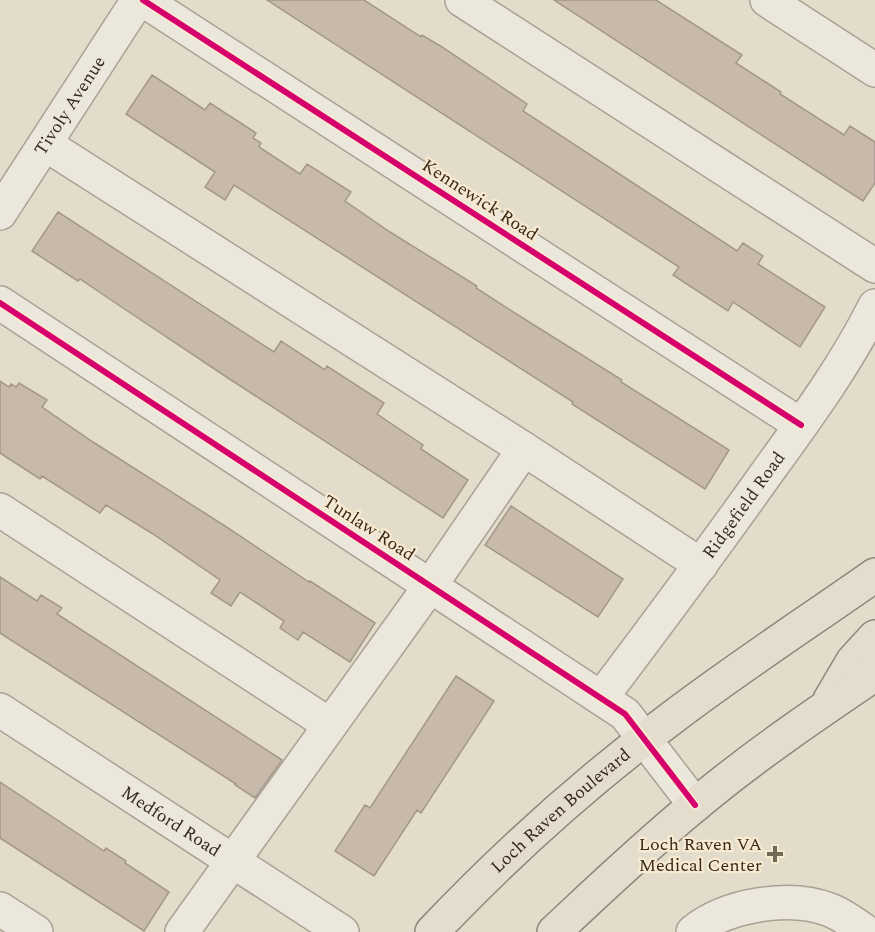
<svg xmlns="http://www.w3.org/2000/svg" width="875" height="932" font-family="Spectral,serif">
<style>
.building{fill:#c8baab;stroke:#a4978a;stroke-width:1.5}
.lines{fill:none;stroke-linecap:round;stroke-linejoin:round}
.minor-casing{stroke:#a9a194;stroke-width:36}
.major-casing{stroke:#8f877b;stroke-width:36}
.minor{stroke:#ece7dd;stroke-width:33}
.major{stroke:#e4ddce;stroke-width:33}
.cycleway-casing{stroke:#f7ead0;stroke-width:10}
.cycleway{stroke:#d6006c;stroke-width:6}
.poi-dot{fill:#746859;stroke:#f7ead0;stroke-width:2}
.labels{text-anchor:middle;dominant-baseline:central;stroke-width:4.5;stroke-linejoin:round;paint-order:stroke}
.street-label{font-size:18px;fill:#38291c;stroke:#f7ead0}
.poi-label{font-size:18px;fill:#38291c;stroke:#f7ead0;text-anchor:end}
</style>
<rect width="100%" height="100%" fill="#e4dcca"/>
<path class="building" d="M267 0H364L421 37 422 35 442 47 527 104 523 111 737 251 743 243 763 256 758 264 825 307 800 347 733 302 728 311 673 275 679 267Z
M554 0H656L742 55 736 63 781 92 780 94 844 135 850 126 875 142V183L863 201Z
M152 75 205 110 210 103 256 133 253 138 261 143 259 147 300 174 307 164 351 192 345 201 390 232 477 286 476 288 518 315 622 380 621 382 729 450 705 489 572 404 573 402 234 185 225 200 205 187 215 172 126 114Z
M58 212 274 352 281 341 325 370 327 366 384 403 377 414 423 445 421 449 468 480 443 518 228 378 120 306 80 279 78 281 32 251Z
M0 381 9 387 11 384 16 387 19 383 47 400 42 407 93 442 225 526 309 582 310 581 375 623 350 662 303 632 298 640 280 628 284 621 240 592 231 606 211 593 220 580 153 534 106 505 100 513 42 476 40 479 0 453Z
M511 506 623 579 598 617 485 545Z
M0 577 37 601 41 595 62 608 57 614 282 760 255 798 235 785 236 784 0 633Z
M456 676 494 701 421 813 417 810 374 876 335 851 365 805 370 808Z
M0 782 104 851 106 848 126 861 125 863 169 892 144 931 0 838Z"/>
<g class="lines">
<g class="minor-casing">
<g id="minor">
<path d="M143 0 801 425"/>
<path d="M462 0 875 266"/>
<path d="M767 0 875 70"/>
<path d="M45 144 524 449 701 565"/>
<path id="s1" d="M0 213 138 0"/>
<path d="M0 303 625 714 695 805"/>
<path d="M0 510 330 725"/>
<path id="s2" d="M601 698C657 624 712 550 766 474 805 420 845 366 875 306"/>
<path id="s3" d="M0 710 342 932"/>
<path d="M0 909 36 932"/>
<path d="M182 932 430 586 524 449"/>
<path d="M693 932C726 905 790 894 830 910 843 915 855 924 866 932"/>
</g>
</g>
<g class="major-casing">
<g id="major">
<path d="M830 700 853 661 875 637"/>
<path id="s4" d="M432 932C506 854 587 781 673 717 739 667 808 622 875 575"/>
<path d="M554 932C600 889 645 846 694 806 751 758 813 716 875 674"/>
</g>
</g>
<use href="#minor" class="minor"/>
<use href="#major" class="major"/>
<g class="cycleway-casing">
<path id="cycleway" d="M143 0 801 425
M0 303 625 714 695 805"/>
</g>
<use href="#cycleway" class="cycleway"/>
</g>
<path class="poi-dot" d="M772 845h6v6h6v6h-6v6h-6v-6h-6v-6h6z"/>
<g class="labels">
<g class="street-label">
<text stroke="none"><textPath href="#s1" startOffset="128">Tivoly Avenue</textPath></text>
<text transform="translate(480 200) rotate(33)">Kennewick Road</text>
<text stroke="none"><textPath href="#s2" startOffset="240">Ridgefield Road</textPath></text>
<text transform="translate(369 528) rotate(33)">Tunlaw Road</text>
<text stroke="none"><textPath href="#s4" startOffset="177">Loch Raven Boulevard</textPath></text>
<text stroke="none"><textPath href="#s3" startOffset="204">Medford Road</textPath></text>
</g>
<g class="poi-label">
<text x="762" y="844">Loch Raven VA<tspan x="762" dy="21">Medical Center</tspan></text>
</g>
</g>
</svg>
